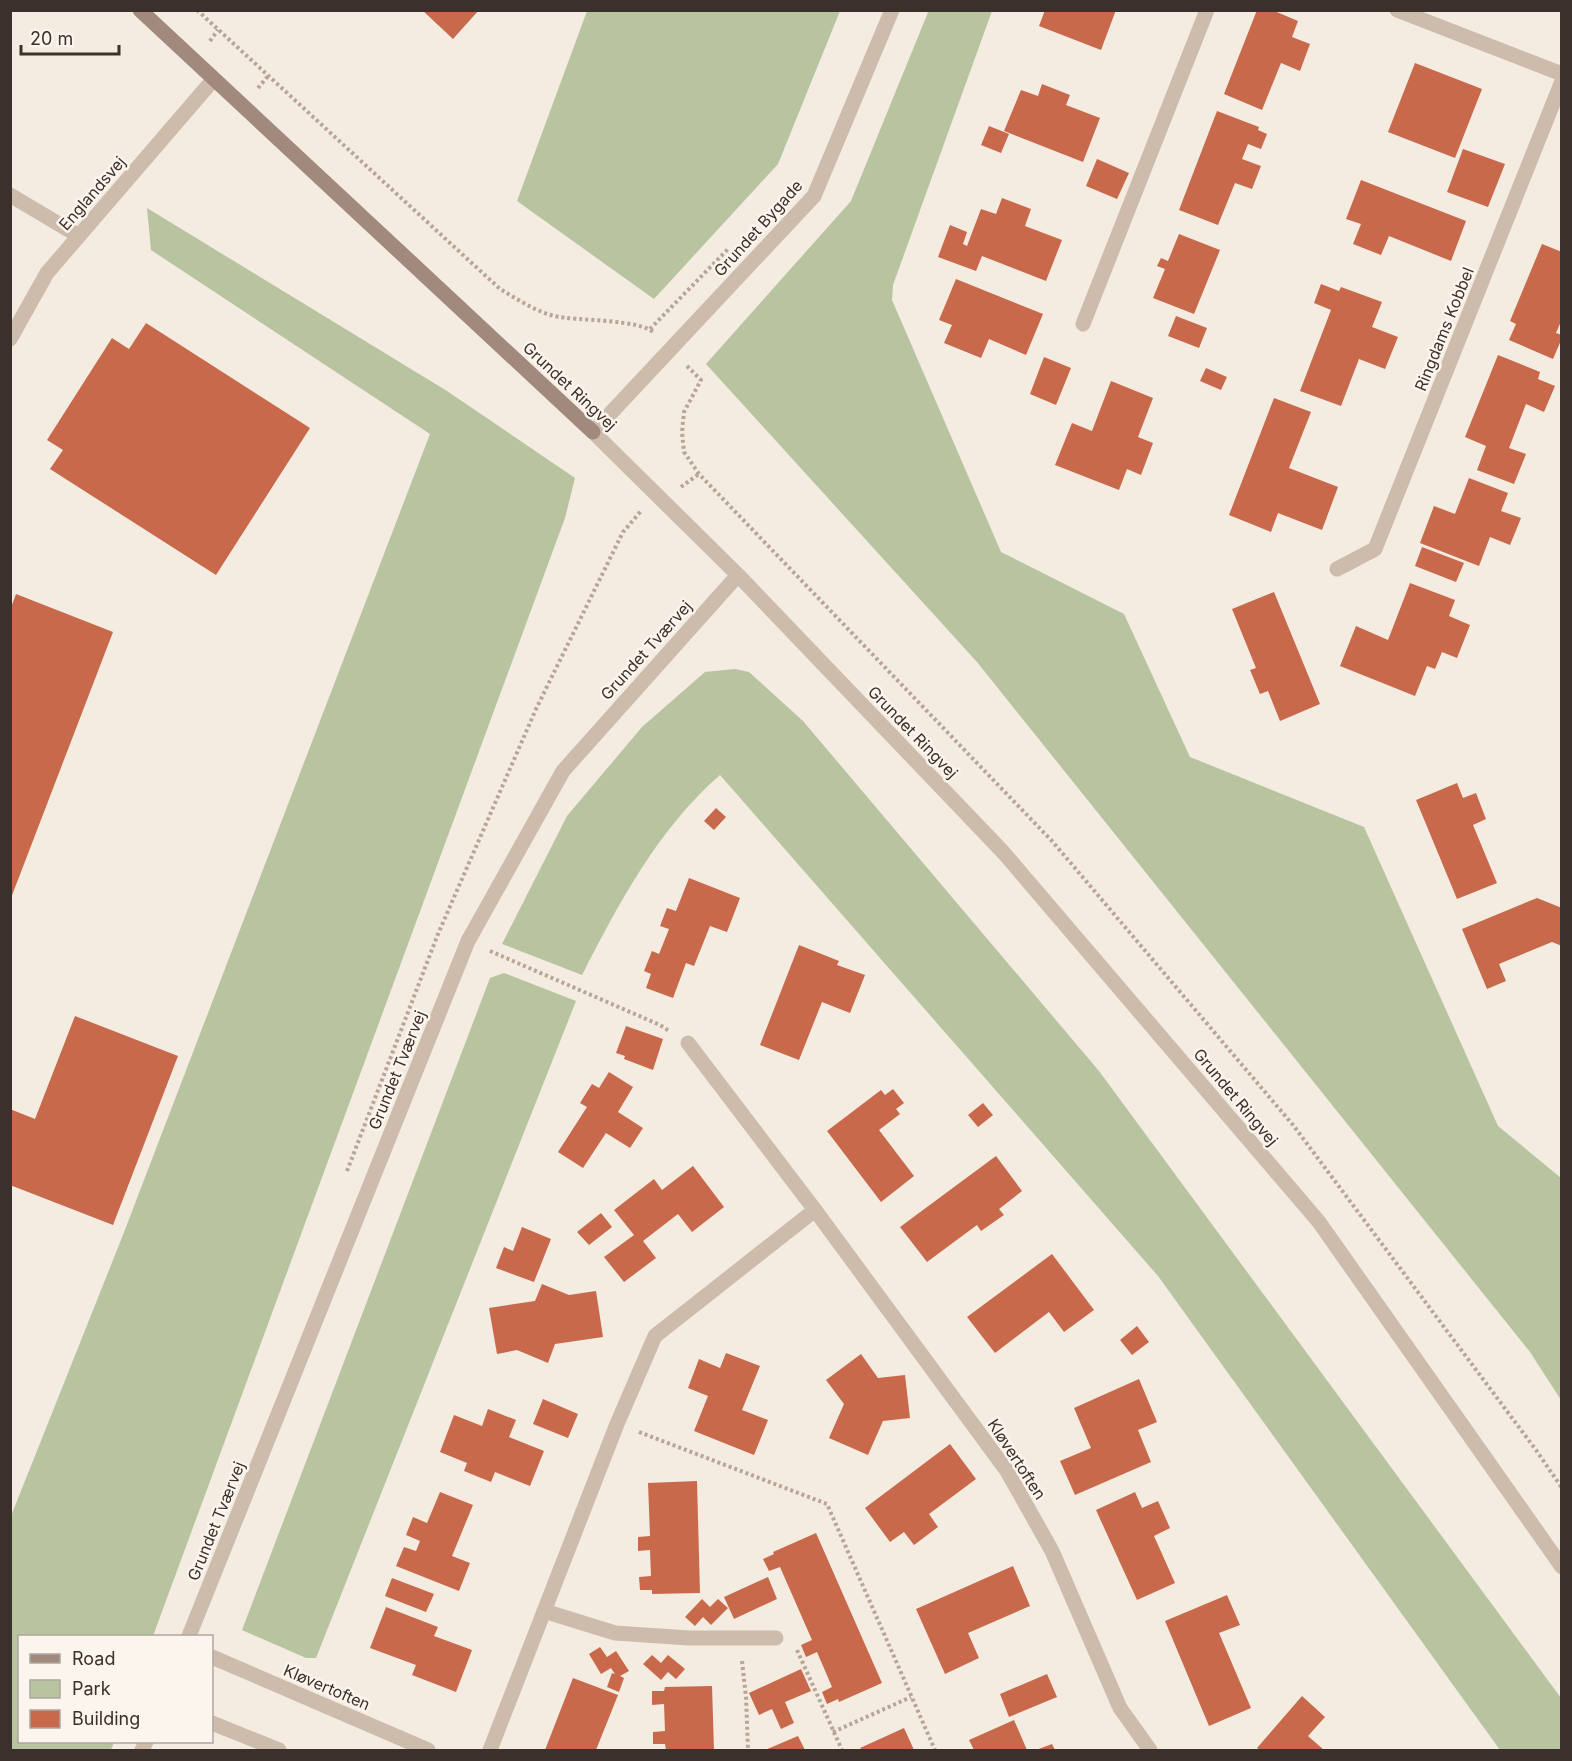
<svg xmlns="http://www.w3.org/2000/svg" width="1572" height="1761" font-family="Inter,sans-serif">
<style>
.green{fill:#b8c4a0}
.building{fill:#c8694b}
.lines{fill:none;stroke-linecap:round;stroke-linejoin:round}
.path{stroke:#b9a596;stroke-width:4;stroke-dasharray:3 3;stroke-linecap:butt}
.lane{stroke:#cdbbac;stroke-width:15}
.street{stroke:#cdbbac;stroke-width:15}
.secondary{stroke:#a18a7d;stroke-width:15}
.labels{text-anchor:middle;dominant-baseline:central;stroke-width:5;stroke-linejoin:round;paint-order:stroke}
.street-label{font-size:16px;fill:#3b302b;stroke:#fbf5ee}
</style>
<rect width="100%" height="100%" fill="#f4ebe1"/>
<path class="green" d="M929 10 992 11 893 285 892 300 1001 552 1124 614 1190 757 1364 827 1498 1126 1561 1178V1400L1530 1352 977 662 706 364 851 201Z
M587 11H840L778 164 654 299 517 201Z
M147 208 447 391 575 478 565 518 153 1636H20V1742H114L111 1750H11V1516L121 1240 430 434 151 250Z
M735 669 749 672 803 721 1099 1071 1561 1698V1750H1500L1158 1276 720 775C658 829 619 903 582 975L502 944 567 816 642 727 705 672Z
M504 973 576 1001 316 1658H306L242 1630 490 978Z"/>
<path class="building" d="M422 10H479L453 39Z
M1045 10H1116L1101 50 1039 26Z
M1257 10H1272L1298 21 1292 37 1310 44 1300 71 1281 63 1262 110 1224 94Z
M1415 63 1482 89 1455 158 1388 132Z
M1042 84 1070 95 1066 105 1100 118 1083 162 1004 131 1021 90 1038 96Z
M1217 111 1259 127 1258 130 1267 134 1261 149 1248 144 1242 159 1261 166 1252 189 1235 183 1218 225 1179 210Z
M989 126 1009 134 1001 153 981 145Z
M1463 149 1505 164 1488 207 1447 192Z
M1097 159 1129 173 1117 199 1086 186Z
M1361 180 1466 221 1451 261 1389 236 1381 255 1353 244 1361 224 1346 219Z
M1002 198 1031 209 1025 226 1062 240 1046 281 982 256 976 271 938 257 950 225 967 232 963 244 967 246 981 209 996 214Z
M1179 234 1220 250 1194 314 1153 298 1165 269 1157 266 1161 258 1168 261Z
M1542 244 1562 252V319L1556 333 1562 335V338L1553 359 1509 340 1516 324 1510 321Z
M956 279 1043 314 1026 355 989 339 981 358 944 343 952 325 939 320Z
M1321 284 1339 291 1341 287 1382 302 1372 327 1398 337 1385 369 1359 359 1341 406 1300 391 1331 310 1314 303Z
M1176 316 1207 328 1199 348 1168 336Z
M146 323 310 428 216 575 50 469 63 450 47 440 112 338 129 349Z
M1498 355 1540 372 1538 379 1555 386 1544 412 1526 404 1509 448 1526 454 1514 484 1477 470 1486 446 1465 437Z
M1044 357 1071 368 1056 405 1030 394Z
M1206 368 1227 377 1221 390 1200 381Z
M1111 381 1153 398 1138 437 1153 443 1141 475 1127 469 1119 490 1055 465 1072 423 1092 431Z
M1274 398 1311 412 1289 468 1338 487 1322 530 1278 513 1271 532 1229 515Z
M1469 478 1508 493 1501 511 1521 518 1510 545 1490 537 1479 566 1420 543 1434 506 1455 514Z
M1422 547 1464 563 1456 582 1415 566Z
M1410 583 1455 600 1449 616 1470 625 1457 658 1442 652 1435 669 1427 666 1415 696 1340 666 1356 626 1388 640Z
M1274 592 1320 704 1280 721 1268 691 1260 694 1250 670 1256 668 1232 609Z
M16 594 113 632 11 898 10 610Z
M1457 783 1463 798 1476 793 1486 819 1473 825 1497 883 1457 899 1416 800Z
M716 808 726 817 714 830 704 821Z
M689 878 740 898 727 932 710 926 694 966 686 963 673 998 646 988 651 974 644 971 652 951 659 954 669 929 660 926 667 908 676 911Z
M1537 898 1562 908V946L1552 942 1499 964 1506 981 1487 989 1462 929Z
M799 945 839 961 837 965 865 975 850 1013 822 1002 799 1060 760 1045Z
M75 1016 178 1056 113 1225 10 1185V1109L35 1119Z
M626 1026 663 1039 653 1070 624 1059 625 1056 616 1053Z
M609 1072 633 1087 618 1112 643 1128 630 1148 606 1133 583 1168 558 1152 587 1107 580 1103 592 1084 599 1088Z
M893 1089 904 1103 896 1109 900 1114 879 1130 914 1176 881 1202 827 1131 881 1090 885 1095Z
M983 1103 993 1115 978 1127 968 1115Z
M996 1156 1022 1191 999 1209 1004 1215 981 1231 977 1225 927 1262 900 1227Z
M693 1166 724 1207 692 1232 678 1214 643 1241 656 1258 624 1282 604 1257 634 1235 614 1210 654 1179 662 1190Z
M601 1213 612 1227 589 1245 577 1232Z
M522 1227 551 1239 534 1282 496 1268 504 1247 513 1251Z
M1052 1254 1094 1310 1064 1332 1049 1312 995 1353 967 1317Z
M542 1284 569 1295 596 1291 603 1337 555 1344 548 1363 517 1350 497 1354 489 1308 535 1301Z
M1137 1326 1149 1342 1132 1355 1120 1340Z
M726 1353 760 1366 742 1410 768 1420 754 1455 694 1431 708 1396 688 1388 699 1359 720 1368Z
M861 1354 878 1378 905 1375 910 1418 883 1421 868 1455 829 1438 844 1404 826 1380Z
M1139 1379 1157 1422 1138 1430 1151 1462 1075 1495 1060 1461 1091 1448 1074 1408Z
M543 1399 578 1414 568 1438 533 1424Z
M488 1409 516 1420 509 1437 544 1451 530 1486 495 1472 491 1482 464 1471 467 1463 440 1452 454 1415 482 1426Z
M950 1444 976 1479 929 1514 938 1527 914 1545 904 1532 890 1542 865 1508Z
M697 1481 700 1593 652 1594V1590H640L639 1577 651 1576 650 1550 638 1551V1537L650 1536 648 1483Z
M440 1492 473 1505 452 1556 470 1563 459 1591 396 1566 404 1547 416 1551 420 1541 406 1535 413 1517 427 1523Z
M1135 1492 1142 1508 1158 1501 1170 1528 1154 1536 1175 1583 1137 1600 1096 1510Z
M816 1533 882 1683 839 1702 838 1699 827 1704 822 1692 832 1687 817 1652 806 1657 801 1645 812 1640 780 1567 769 1571 763 1559 774 1554 773 1552Z
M1013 1566 1030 1606 968 1633 979 1658 945 1674 916 1609Z
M768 1577 777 1599 734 1619 724 1597Z
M392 1578 434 1594 426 1612 385 1596Z
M1227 1595 1240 1625 1219 1633 1251 1708 1209 1726 1165 1621Z
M702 1599 710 1607 718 1599 728 1608 711 1625 703 1617 695 1626 685 1617Z
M386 1607 438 1627 434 1636 472 1650 456 1692 412 1675 416 1665 370 1648Z
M600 1647 607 1657 616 1651 629 1671 620 1676 624 1678 619 1692 607 1687 612 1673 615 1674 611 1668 601 1674 589 1654Z
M652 1655 661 1663 668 1655 685 1669 676 1679 668 1672 661 1680 643 1664Z
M801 1669 811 1691 785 1702 794 1723 781 1729 772 1709 759 1715 749 1693Z
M1047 1674 1057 1697 1009 1717 1000 1694Z
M573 1678 618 1695 596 1750H545Z
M712 1686 714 1750H666L665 1744H653V1732L665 1731 664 1704 652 1705V1691H664L665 1687Z
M1302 1696 1325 1717 1308 1736 1324 1750H1260L1257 1748Z
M1014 1720 1027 1750H974L969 1740Z
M904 1728 914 1750H862L860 1748Z
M798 1736 805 1750H765Z
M1052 1744 1055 1750H1036Z"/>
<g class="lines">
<path class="path" d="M197 10 500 289C517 299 535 311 554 316 576 321 641 319 654 333
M210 41 218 30
M258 88 268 76
M650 329 729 248
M687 366 701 380 684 412 682 432 684 452 699 474 1052 841 1293 1125 1536 1450 1562 1488
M681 487 699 474
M490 951 660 1025 669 1031
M347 1171 438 934 536 709 623 532 641 511
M639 1432 827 1504 935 1750
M797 1650 842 1750
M742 1661 746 1697 748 1750
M833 1732 911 1697"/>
<path class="lane" d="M10 195 79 236"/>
<path class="street" d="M892 10 814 196 593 432 738 575 1003 852 1319 1222 1562 1567
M1397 10 1562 74
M1083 324 1207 10
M10 339 47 273 213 80
M1337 569 1375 549 1562 81
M688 1043 815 1210 1007 1471 1052 1551 1120 1708 1150 1750
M544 1611 615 1633 689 1638H776
M189 1636 468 941 563 771 738 575
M212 1657 428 1750
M212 1723 279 1750
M142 1750 146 1742
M490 1750 617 1424 655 1336 815 1210"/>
<path class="secondary" d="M140 10 593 432"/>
</g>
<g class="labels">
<g class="street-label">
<text transform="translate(92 193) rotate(-49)">Englandsvej</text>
<text transform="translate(758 228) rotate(-48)">Grundet Bygade</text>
<text transform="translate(1444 329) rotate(-68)">Ringdams Kobbel</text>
<text transform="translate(570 386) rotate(43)">Grundet Ringvej</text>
<text transform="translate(646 650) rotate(-48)">Grundet Tværvej</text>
<text transform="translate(913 732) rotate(46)">Grundet Ringvej</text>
<text transform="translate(397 1070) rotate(-68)">Grundet Tværvej</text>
<text transform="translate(1236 1097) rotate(50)">Grundet Ringvej</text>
<text transform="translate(1017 1459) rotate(57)">Kløvertoften</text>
<text transform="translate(216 1521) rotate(-68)">Grundet Tværvej</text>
<text transform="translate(327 1687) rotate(23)">Kløvertoften</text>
</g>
</g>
<rect width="1572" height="1761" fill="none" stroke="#3b302b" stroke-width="24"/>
<rect x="18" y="1635" width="195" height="108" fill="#fbf5ee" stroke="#aea6a0" stroke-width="1.5"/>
<rect x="30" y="1654" width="30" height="9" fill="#a18a7d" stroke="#aea6a0" stroke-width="1.5"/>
<text x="72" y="1665" font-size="18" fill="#3b302b">Road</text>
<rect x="30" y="1680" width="30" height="18" fill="#b8c4a0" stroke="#aea6a0" stroke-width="1.5"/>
<text x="72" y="1695" font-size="18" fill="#3b302b">Park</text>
<rect x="30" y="1710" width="30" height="18" fill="#c8694b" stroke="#aea6a0" stroke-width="1.5"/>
<text x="72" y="1725" font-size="18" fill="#3b302b">Building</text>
<path d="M21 45v9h98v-9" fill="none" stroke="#3b302b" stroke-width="3"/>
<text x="30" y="45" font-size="18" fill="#3b302b" stroke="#fbf5ee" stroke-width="4.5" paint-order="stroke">20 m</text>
</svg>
